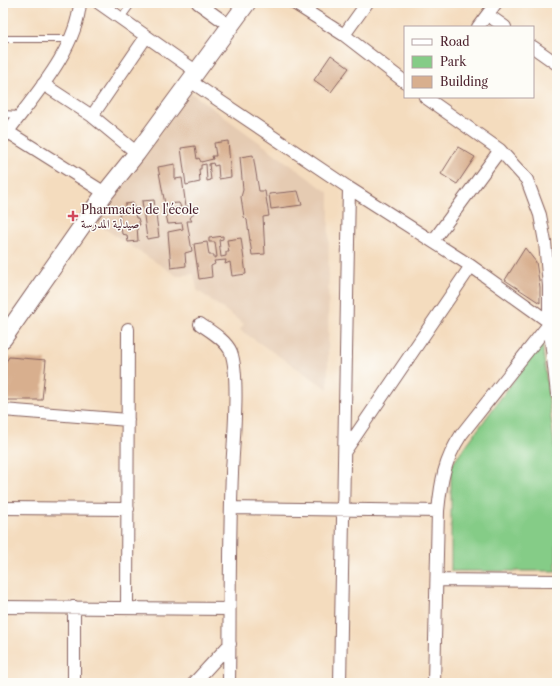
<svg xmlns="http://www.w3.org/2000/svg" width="560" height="686" font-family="'Libre Caslon Text',Amiri,serif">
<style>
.built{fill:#e5cbb2}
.green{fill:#85cc87;stroke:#687659}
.building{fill:#d8af8e}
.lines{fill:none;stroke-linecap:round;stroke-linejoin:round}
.lane-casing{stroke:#86615e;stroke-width:8}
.street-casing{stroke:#86615e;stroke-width:14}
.secondary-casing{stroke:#86615e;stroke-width:19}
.lane{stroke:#fff;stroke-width:6}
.street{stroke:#fff;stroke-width:12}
.secondary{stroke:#fff;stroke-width:17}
.poi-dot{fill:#d1495b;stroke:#fdfcf7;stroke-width:1.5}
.labels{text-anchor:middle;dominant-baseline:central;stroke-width:3;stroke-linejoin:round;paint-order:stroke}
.poi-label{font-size:12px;fill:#4a1f2b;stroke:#fdfcf7;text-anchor:start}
</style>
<rect width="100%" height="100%" fill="#fdfcf7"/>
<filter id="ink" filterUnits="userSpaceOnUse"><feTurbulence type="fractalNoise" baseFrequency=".025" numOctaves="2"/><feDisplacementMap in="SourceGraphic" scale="8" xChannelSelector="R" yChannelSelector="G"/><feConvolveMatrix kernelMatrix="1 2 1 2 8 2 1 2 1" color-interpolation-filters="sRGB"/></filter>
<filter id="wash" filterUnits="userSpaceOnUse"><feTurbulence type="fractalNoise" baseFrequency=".012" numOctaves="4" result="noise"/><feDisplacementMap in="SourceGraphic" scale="16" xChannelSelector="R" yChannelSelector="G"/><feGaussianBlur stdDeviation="0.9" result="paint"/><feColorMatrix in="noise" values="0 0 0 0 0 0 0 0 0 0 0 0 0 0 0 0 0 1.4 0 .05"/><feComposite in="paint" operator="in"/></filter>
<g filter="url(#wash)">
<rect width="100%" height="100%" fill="#f4dcbe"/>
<path class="built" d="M190 92 329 193 328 389 240 330 244 324 197 290 194 274 177 276 96 223Z"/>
<path class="green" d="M542 342 557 469 556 571H451V466Z"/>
<g id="blocks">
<path class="building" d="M331 55 349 68 331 92 314 80Z
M228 141 231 177 219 179 218 165 214 166 213 163 209 164 211 180 207 181 206 164 201 165V169H199L200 182 186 185 181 148 195 146 197 159 199 158 201 162 213 159 212 156H216L214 143Z
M458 147 475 157 457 184 441 174Z
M253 155 259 191H265L269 216 263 217 265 254 252 255 247 220 244 217 241 197 243 190 240 157Z
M175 164V179L182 178 186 207 190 206 194 213 190 218 192 221H187L192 251 185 253 186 266 171 268 168 232 183 229 182 223 168 224 165 210 181 207 179 203 165 204 158 167Z
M298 191 302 205 271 209 269 194Z
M154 200 159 237 147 239 142 201Z
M133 203 136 218H138L140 225H137L138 241 128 242 127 235 122 234 119 213 125 212V204Z
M223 236V239L219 240 221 257 226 256V252H229L227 240 241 238 246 274 232 276 230 262 225 264 226 260 214 261 215 264 211 266 212 277 199 279 194 244 207 242 209 255H214V258L217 257 215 242H209V238Z
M525 248 536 262 540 287V303L505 280Z
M9 357 46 360 42 400H3V366Z"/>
</g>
</g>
<g filter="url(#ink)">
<use href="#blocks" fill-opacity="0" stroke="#86615e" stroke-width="1"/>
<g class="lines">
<g class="lane-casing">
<path id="lane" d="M121 18 132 3
M3 39H70
M3 114 20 115"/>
</g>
<g class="street-casing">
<path id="street" d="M99 3 197 72
M198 3 230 26
M294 3 344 35 405 82
M488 15 505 27
M478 27 496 3
M344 35 367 3
M533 47 557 64
M190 81 349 188 471 266 549 322
M43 84 92 116 137 153
M425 97 500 150 527 180 540 215 545 242 549 286V322L557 394
M92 116 146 37
M8 132 105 193
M3 138C31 99 76 52 80 3
M433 241 500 150
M200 324C210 331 226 340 231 352 240 377 233 444 232 473 229 543 230 613 229 683
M3 410 128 420
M345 451 471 266
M3 508 128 509
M231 508 438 511
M437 580 557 581
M3 607 229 609
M74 607V683
M127 608 128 329
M194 683 230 644
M340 683 349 188
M434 683 438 511C441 481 444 461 461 435L557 314"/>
</g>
<g class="secondary-casing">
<path id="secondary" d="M3 339 105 193 137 153 247 3"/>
</g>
<use href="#lane" class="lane"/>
<use href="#street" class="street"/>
<use href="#secondary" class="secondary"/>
</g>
</g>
<path class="poi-dot" d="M71 210h4v4h4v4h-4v4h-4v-4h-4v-4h4z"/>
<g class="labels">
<g class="poi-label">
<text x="81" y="209">Pharmacie de l'école<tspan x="81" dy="14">صيدلية المدرسة</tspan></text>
</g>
</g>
<rect width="560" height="686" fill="none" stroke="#fdfcf7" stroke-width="16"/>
<rect x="404" y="26" width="130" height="72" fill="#fdfcf7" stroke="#b5a4a5"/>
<rect x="412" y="39" width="20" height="6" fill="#ffffff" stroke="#b5a4a5"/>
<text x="440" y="46" font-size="12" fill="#4a1f2b">Road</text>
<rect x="412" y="56" width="20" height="12" fill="#85cc87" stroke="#b5a4a5"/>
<text x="440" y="66" font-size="12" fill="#4a1f2b">Park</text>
<rect x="412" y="76" width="20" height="12" fill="#d8af8e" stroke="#b5a4a5"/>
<text x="440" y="86" font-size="12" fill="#4a1f2b">Building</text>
</svg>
